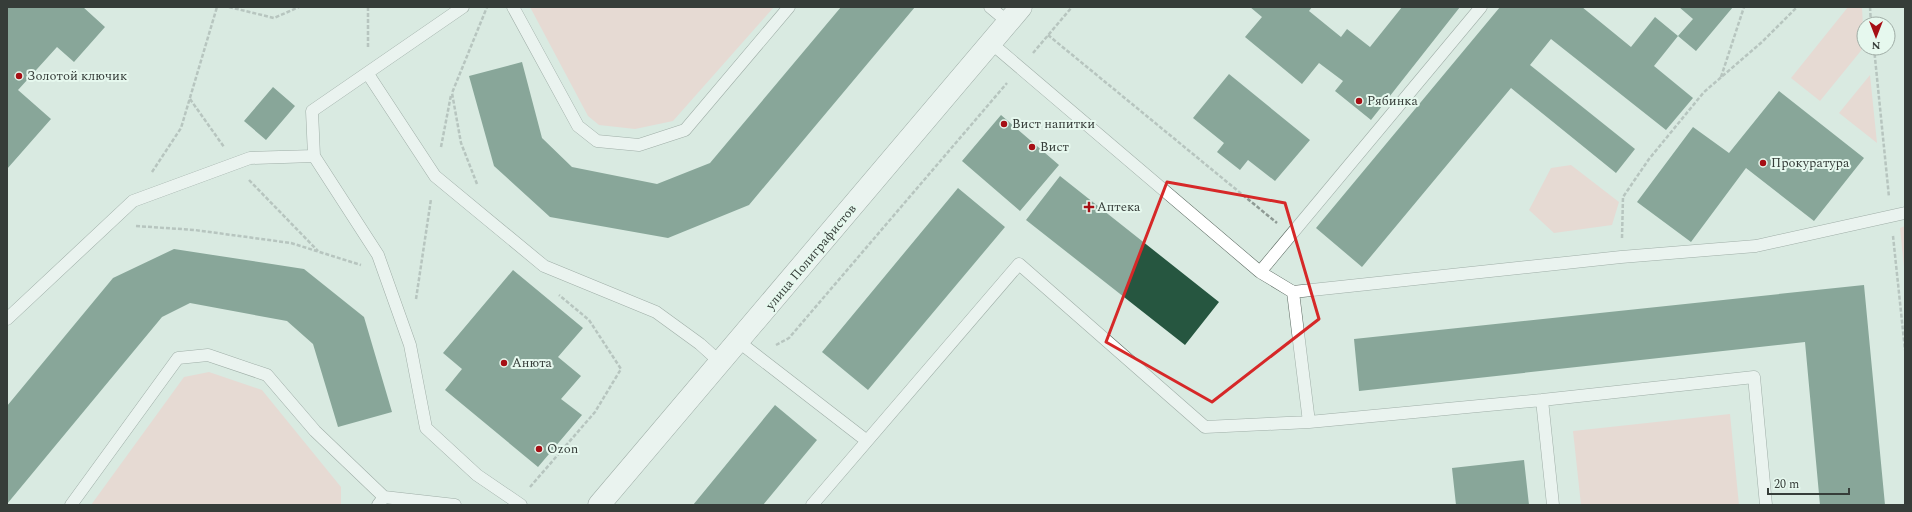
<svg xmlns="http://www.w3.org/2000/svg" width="1912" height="512" font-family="Spectral,serif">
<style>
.green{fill:#f5c8c2}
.building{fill:#265640}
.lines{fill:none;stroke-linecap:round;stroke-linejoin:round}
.service-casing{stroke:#59675f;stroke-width:13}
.tertiary-casing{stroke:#59675f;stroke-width:23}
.path{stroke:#8e9a94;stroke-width:2.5;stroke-dasharray:4 2;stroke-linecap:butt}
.service{stroke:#fff;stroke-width:12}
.tertiary{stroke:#fff;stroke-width:22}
.marked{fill:none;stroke:#d62828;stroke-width:3;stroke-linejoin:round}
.poi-dot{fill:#a60f15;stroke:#e6f8ee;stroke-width:1.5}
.labels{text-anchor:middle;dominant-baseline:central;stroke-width:4;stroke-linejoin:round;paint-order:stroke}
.poi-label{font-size:13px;fill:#363d39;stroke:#e6f8ee;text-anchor:start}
.street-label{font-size:13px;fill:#363d39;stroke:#e6f8ee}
</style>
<rect width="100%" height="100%" fill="#d9eae1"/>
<path class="green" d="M530 7H774L673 121 635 129 599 125 588 116Z
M1848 7H1862L1864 47 1820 101 1791 78Z
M1870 75 1877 143 1839 113Z
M1571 165 1619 202 1612 225 1554 233 1529 210 1551 168Z
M1905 226V277L1900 228Z
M209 372 262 390 341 487V505H91L184 377Z
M1730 414 1739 505H1581L1573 431Z"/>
<path class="building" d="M7 7H83L105 27 74 62 57 47 18 90 51 119 7 169Z
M841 7H915L749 205 668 238 550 217 494 166 469 76 522 62 542 138 572 167 657 184 710 163Z
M1250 7H1312L1309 11 1341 37 1347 29 1370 47 1402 7H1460L1371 120 1335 91 1343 81 1319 63 1302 84 1245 37 1262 17Z
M1500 7H1582L1631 47 1655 17 1678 36 1654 66 1693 98 1666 130 1551 39 1530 65 1635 149 1616 173 1511 88 1362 267 1316 228Z
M1679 7H1733L1696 51 1678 36 1693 19Z
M1229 74 1310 140 1275 181 1248 160 1240 170 1217 152 1224 143 1193 118Z
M273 87 295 106 266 140 244 121Z
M1779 91 1864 158 1814 221 1746 168 1691 242 1637 202 1693 127 1729 153Z
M1001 115 1059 165 1020 211 962 161Z
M1060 176 1219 302 1185 345 1026 220Z
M958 188 1005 227 868 390 822 352Z
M174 249 304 269 364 317 392 412 338 427 313 344 287 321 190 303 162 317 7 504V406L113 278Z
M513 270 583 328 558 357 581 376 561 399 582 415 538 467 445 390 462 369 443 353Z
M1864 285 1885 505H1820L1805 342 1359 391 1354 339Z
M775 405 817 440 763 505H693Z
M1524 460 1529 505H1456L1452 468Z"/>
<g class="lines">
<g class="service-casing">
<path id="service" d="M463 7 312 111 314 156 378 255 410 345 426 428 477 475 521 505
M513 7 578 126 597 141 639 145 685 130 789 7
M990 7 1008 22
M991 43 1260 272 1293 292 1621 257 1756 246 1905 213
M368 74 435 176 544 266 656 312 700 344 721 363
M1260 272 1481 7
M7 319 133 201 250 158 314 156
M739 342 867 441
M1542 400 1553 505
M1309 422 1542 400 1754 377 1766 505
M384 497 455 505
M71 505 178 358 208 355 267 375 315 431 384 497 378 505
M812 505 1019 264 1205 427 1309 422 1293 292"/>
</g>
<g class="tertiary-casing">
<path id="tertiary" d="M599 505 1021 7"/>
</g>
<path class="path" d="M229 7 274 18 299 7
M368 7V47
M1870 7 1871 24
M1048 35 1277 223
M1874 48 1889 197
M1033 53 1072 7
M1721 77 1744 7
M190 99 224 147
M441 147 451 95
M152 172 181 128 217 7
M249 180 318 251
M477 184 461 143 452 93 487 7
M136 226 195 230 291 243 361 265
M1893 236 1905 350
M1622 238 1623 197 1649 159 1704 92 1762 42 1797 7
M416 299 431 199
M776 345 789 338 1007 83
M530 487 595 412 621 369 589 320 559 295"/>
<use href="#service" class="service"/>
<use href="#tertiary" class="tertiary"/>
</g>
<path d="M0 0H1912V512H0ZM1167 182 1285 203 1319 319 1212 402 1106 342Z" fill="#d9eae1" fill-opacity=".55" fill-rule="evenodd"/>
<path class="marked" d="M1167 182 1285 203 1319 319 1212 402 1106 342Z"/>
<g class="poi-dot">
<circle cx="19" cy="76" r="4"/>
<circle cx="1359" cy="101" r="4"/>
<circle cx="1004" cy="124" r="4"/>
<circle cx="1032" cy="147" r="4"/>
<circle cx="1763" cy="163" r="4"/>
<path d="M1087 201h4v4h4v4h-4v4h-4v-4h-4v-4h4z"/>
<circle cx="504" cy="363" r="4"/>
<circle cx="539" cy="449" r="4"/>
</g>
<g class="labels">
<g class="poi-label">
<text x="27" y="76">Золотой ключик</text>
<text x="1367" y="101">Рябинка</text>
<text x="1012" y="124">Вист напитки</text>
<text x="1040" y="147">Вист</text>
<text x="1771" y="163">Прокуратура</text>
<text x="1097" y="207">Аптека</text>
<text x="512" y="363">Анюта</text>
<text x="547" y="449">Ozon</text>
</g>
<g class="street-label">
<text transform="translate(811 257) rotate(-50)">улица Полиграфистов</text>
</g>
</g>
<rect width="1912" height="512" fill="none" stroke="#363d39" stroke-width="16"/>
<g transform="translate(1876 36) rotate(180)"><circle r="19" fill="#e6f8ee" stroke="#a0ada6"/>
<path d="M0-3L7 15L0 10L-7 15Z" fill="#a60f15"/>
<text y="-6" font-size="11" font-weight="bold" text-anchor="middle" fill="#363d39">N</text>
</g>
<path d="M1768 488v6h81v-6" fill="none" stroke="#363d39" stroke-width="2"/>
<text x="1774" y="488" font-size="12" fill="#363d39" stroke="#e6f8ee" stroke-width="3" paint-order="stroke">20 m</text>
</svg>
